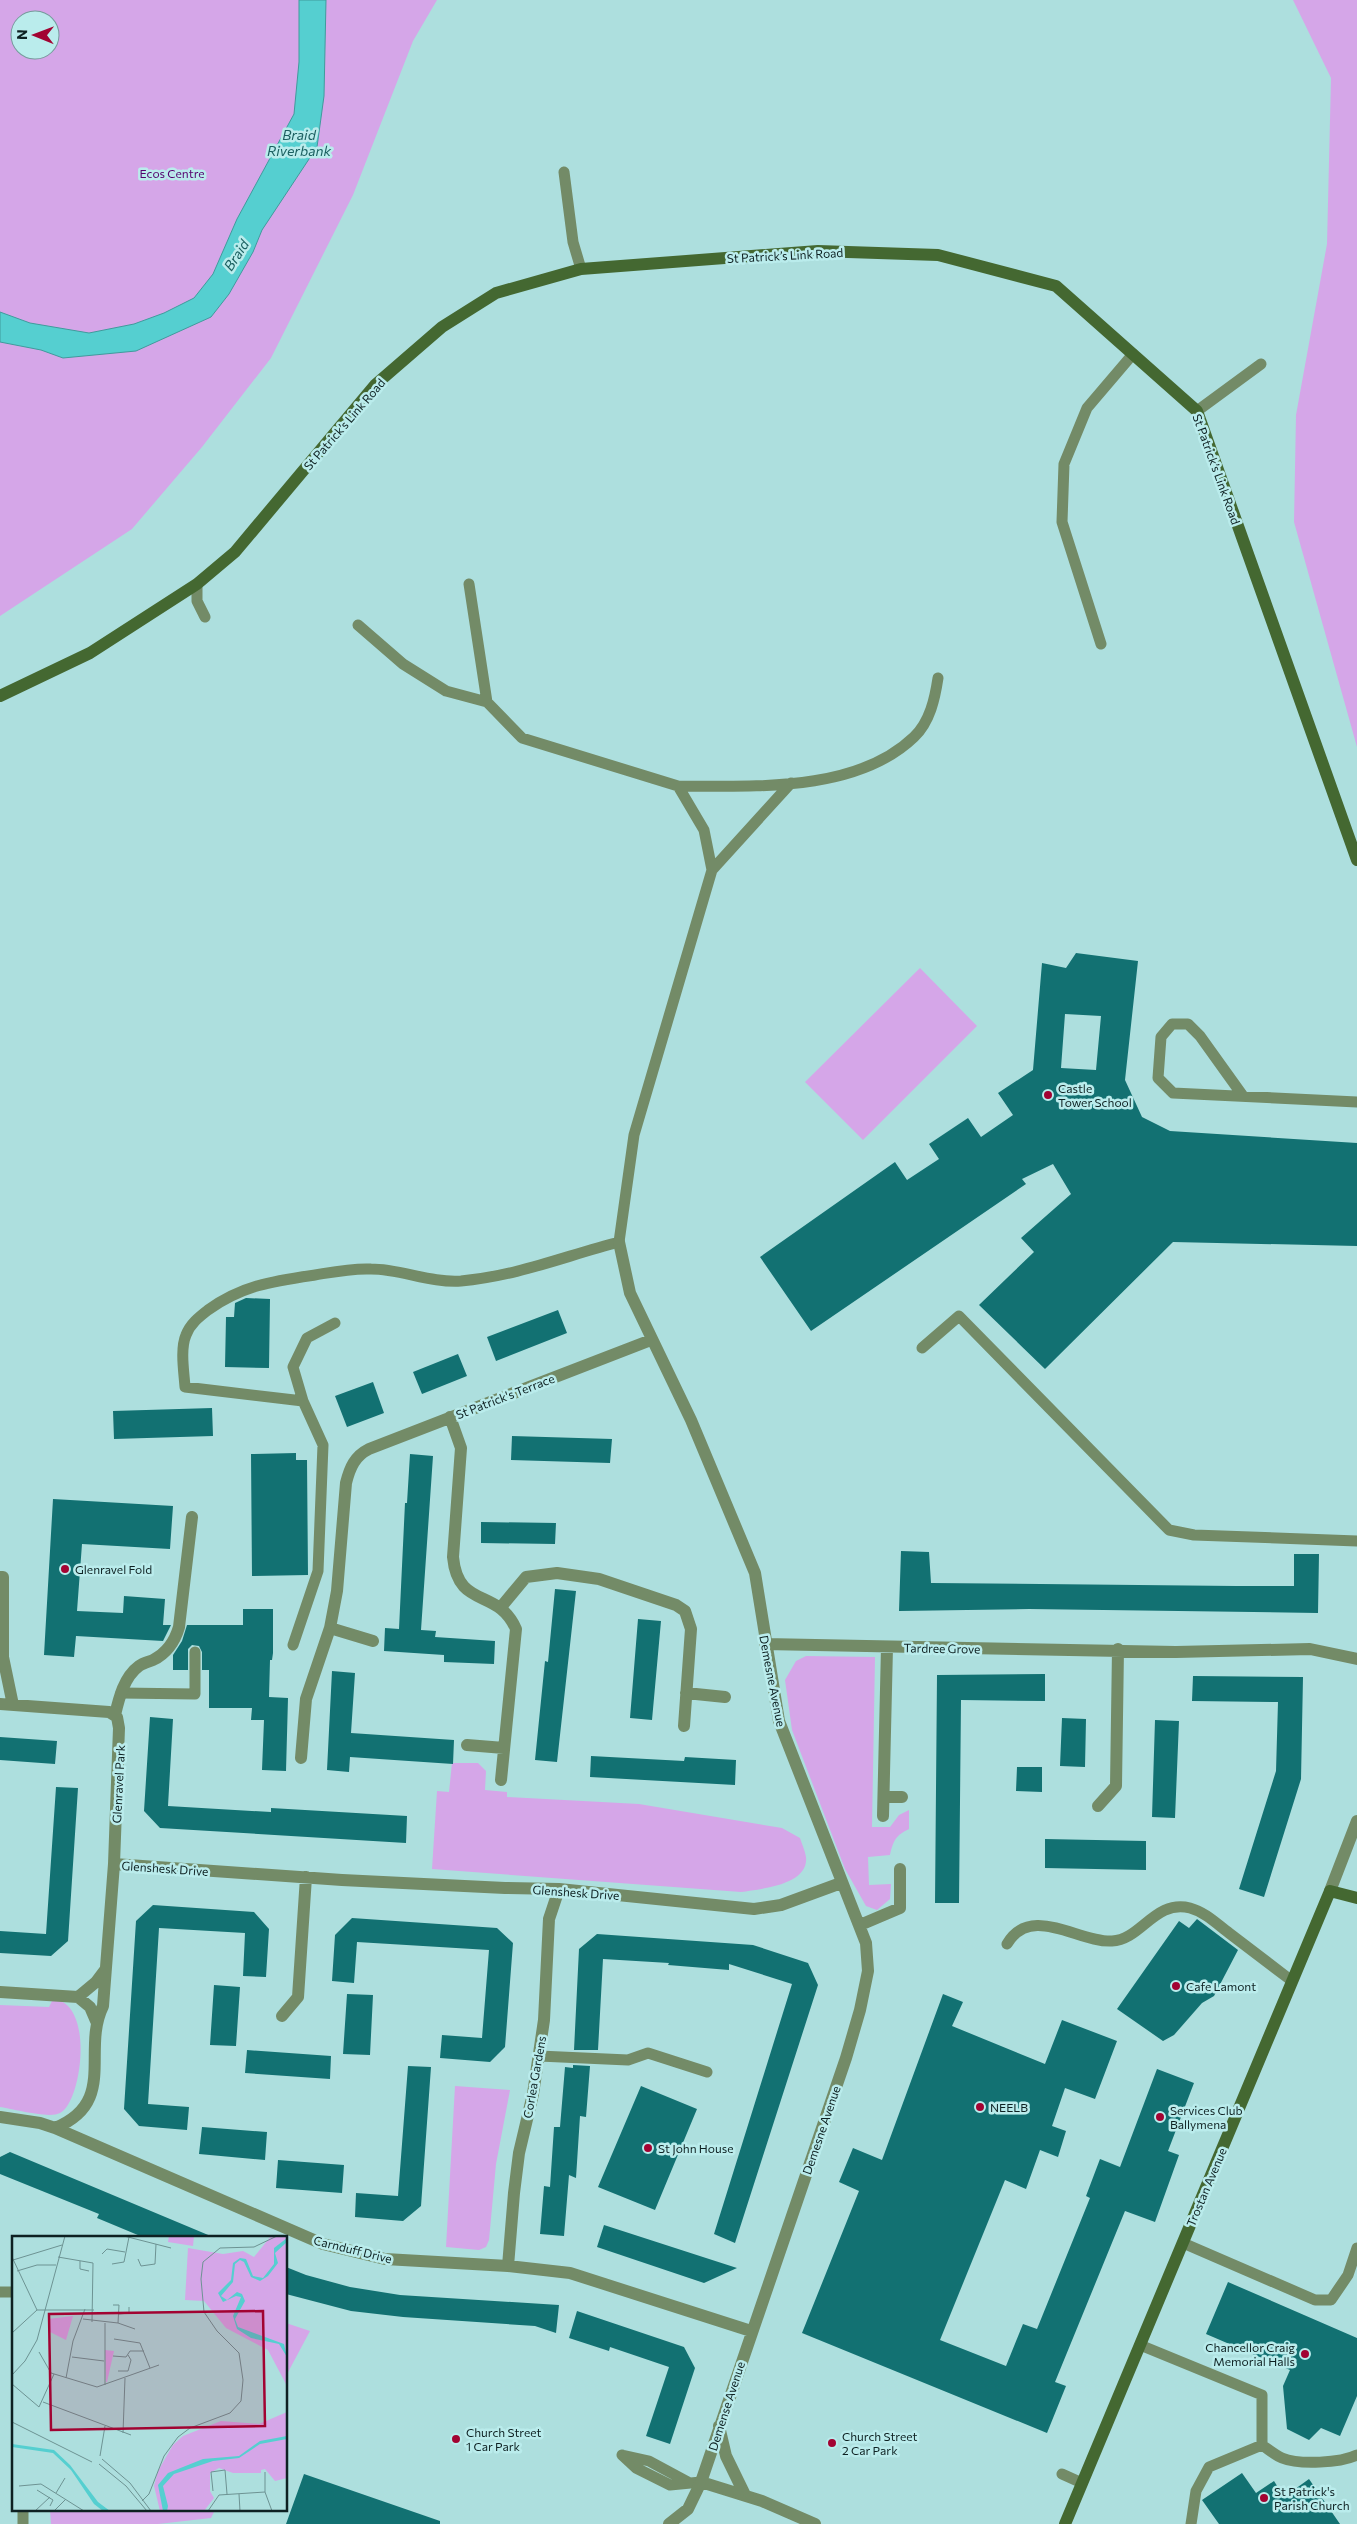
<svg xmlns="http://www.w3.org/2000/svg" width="1357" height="2524" font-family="Commissioner,sans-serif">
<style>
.green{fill:#d5a6e8;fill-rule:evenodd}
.water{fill:#55cfd0;stroke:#409b9c}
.building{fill:#127172;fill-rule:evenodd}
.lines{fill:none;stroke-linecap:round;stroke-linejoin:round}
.lane{stroke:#738b67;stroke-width:11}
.street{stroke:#738b67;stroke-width:12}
.secondary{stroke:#446831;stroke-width:12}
.poi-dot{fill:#a20332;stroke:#baecec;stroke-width:2}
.labels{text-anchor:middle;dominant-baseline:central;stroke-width:5;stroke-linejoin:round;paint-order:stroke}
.park-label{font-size:12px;fill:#55006d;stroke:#baecec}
.street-label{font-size:12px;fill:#0e2122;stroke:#baecec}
.poi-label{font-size:12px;fill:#0e2122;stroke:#baecec;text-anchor:start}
.water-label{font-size:14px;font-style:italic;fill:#1b5f60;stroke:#baecec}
.inset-road{fill:none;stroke:#6d9393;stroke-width:1}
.view{fill:#a20332;fill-opacity:0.15;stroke:#a20332;stroke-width:2.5}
.inset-edge{fill:none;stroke:#0e2122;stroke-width:2.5}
</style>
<rect width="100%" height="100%" fill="#addfde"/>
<path class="green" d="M0 0H437L413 41 353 195 271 358 202 447 132 529 0 616ZM20 20H50V50H20Z
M1293 0H1357V747L1294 522 1296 415 1327 244 1331 78Z
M920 968 977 1026 863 1140 805 1082Z
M806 1656 875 1657 872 1827H890L899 1815 909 1810V1829C896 1835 893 1841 890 1855L868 1857 869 1885 891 1884 890 1899 877 1910 866 1906 845 1869 792 1730 785 1680 796 1661Z
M452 1763H478L486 1771 485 1790 507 1792V1797L639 1804 782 1828 800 1838C802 1844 805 1851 806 1857 809 1885 760 1889 741 1892L432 1869 437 1791 449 1792Z
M53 1999C96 2003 81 2104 60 2113 49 2119 14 2109 0 2107V2005L49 2007Z
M455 2086 510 2090 496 2164 489 2240 486 2247 479 2250 446 2247Z
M286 2323 310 2331 286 2376Z
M50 2510H215L211 2518 158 2524H51Z"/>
<path class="water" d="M299 0H326L324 96 317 147 262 230 253 252 229 294 211 317 136 351 63 358 41 350 0 342V312L30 323 89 333 134 324 164 313 194 298 213 274 237 219 294 114 299 62Z"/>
<path class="building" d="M1076 953 1138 961 1125 1080 1142 1117 1170 1131 1357 1143V1246L1173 1242 1045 1369 979 1305 1034 1252 1021 1238 1071 1194 1053 1164 1022 1179 1026 1184 811 1331 760 1257 895 1162 907 1180 939 1159 929 1144 968 1118 981 1137 1013 1115 998 1093 1033 1070 1042 963 1066 968ZM1065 1014 1101 1016 1096 1070 1061 1068Z
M246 1298 270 1299 269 1368 225 1367 226 1317H234L235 1303Z
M558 1310 567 1333 496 1361 487 1337Z
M458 1354 467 1376 422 1394 413 1372Z
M373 1382 384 1413 347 1427 335 1396Z
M212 1408 213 1436 114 1439 113 1411Z
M512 1436 612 1439 610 1463 511 1460Z
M296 1453V1460H307L308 1575 252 1576 251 1454Z
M410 1454 433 1456 421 1630 436 1631 435 1637 495 1641 494 1664 444 1662V1655L384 1651 385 1628 399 1629 405 1503H407Z
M53 1499 173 1506 170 1549 82 1544 77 1611 123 1613 124 1596 165 1599 163 1625H171L163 1641 76 1636 74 1657 44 1655Z
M481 1522 556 1523 555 1544 481 1543Z
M901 1551 929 1552 931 1583 1236 1586H1294V1554H1319L1318 1613 1029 1609 899 1611Z
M555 1589 576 1591 557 1762 535 1760 545 1661 548 1662Z
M243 1609H273V1653L272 1660H270L269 1697 288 1698 286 1771 262 1770 264 1720H251L252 1708H209V1670H202V1652L199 1646 192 1645 188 1649V1670H173V1655L182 1641 187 1625H243Z
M638 1619 661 1621 652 1720 630 1718Z
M332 1671 355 1673 351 1733 454 1740 453 1764 350 1757 349 1772 327 1770Z
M1045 1674V1701L961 1700 959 1903H935L937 1675Z
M1193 1676 1303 1677 1301 1779 1264 1897 1239 1889 1276 1771 1278 1702 1192 1701Z
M150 1717 173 1719 168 1806 271 1812V1808L407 1816 406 1843 160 1828 144 1811Z
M1062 1718 1086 1719 1085 1767 1060 1766Z
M1155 1720 1179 1721 1175 1818 1152 1817Z
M0 1737 57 1741 55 1764 0 1760Z
M591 1756 684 1761 685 1757 736 1760 735 1785 590 1777Z
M1017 1767H1042V1792L1016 1791Z
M56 1787 78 1788 68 1941 51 1956 0 1953V1931L46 1934Z
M1045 1839 1146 1841V1870L1045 1868Z
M153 1905 254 1912 269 1929 266 1977 243 1976 245 1933 159 1928 148 2104 189 2107 187 2130 139 2126 124 2109 136 1921Z
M352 1918 497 1928 513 1943 505 2047 490 2062 440 2058 442 2035 482 2038 489 1950 357 1942 354 1983 332 1981 335 1935Z
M1197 1919 1238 1950 1214 1996 1202 2003 1174 2035 1163 2041 1117 2009 1179 1921 1189 1928Z
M597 1934 753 1945 808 1963 818 1985 735 2243 714 2234 792 1984 729 1964V1970L668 1965 669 1963 603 1959 598 2050H574L579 1949Z
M214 1985 240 1987 236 2046 210 2045Z
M347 1994 373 1995 370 2055 343 2054Z
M943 1994 963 2002 952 2026 1045 2064 1062 2020 1117 2041 1095 2099 1065 2088 1052 2126 1066 2131 1058 2157 1040 2150 1026 2189 1005 2180 940 2340 1006 2366 1023 2324 1037 2329 1090 2198 1086 2196 1100 2159 1120 2167 1157 2069 1194 2083 1168 2151 1179 2155 1155 2222 1125 2211 1055 2382 1066 2386 1047 2433 802 2333 859 2191 839 2182 853 2148 882 2160Z
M247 2050 331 2056 330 2079 245 2073Z
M573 2065 590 2066 586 2117 580 2116 576 2178 569 2175 564 2236 540 2234 544 2186 550 2187 554 2127H560L565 2067 573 2068Z
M408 2066 431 2067 421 2206 403 2221 355 2217 356 2193 398 2196Z
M641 2086 697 2109 655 2210 598 2187Z
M202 2127 267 2132 265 2160 199 2154Z
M10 2152 213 2237V2238H145L97 2218 99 2214 0 2174V2157Z
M278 2160 344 2165 342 2193 276 2188Z
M604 2225 706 2258 737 2268 704 2283 597 2247Z
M286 2267 306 2275 350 2287 400 2295 559 2305 556 2333 535 2326 403 2317 351 2311 286 2294Z
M1228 2282 1357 2338V2396L1340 2436 1321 2428 1309 2440 1287 2429 1283 2386 1290 2370 1206 2334Z
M577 2311 684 2347 695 2368 670 2444 646 2436 669 2367 610 2347 609 2351 569 2338Z
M1242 2473 1256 2493 1274 2481 1284 2497 1309 2479 1340 2524H1219L1202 2500Z
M304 2474 440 2521V2524H286Z"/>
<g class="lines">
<path class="lane" d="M564 172 573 242 581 269
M1197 411 1261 364
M197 584V601L205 617
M358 625 403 664 446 691 487 702
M1101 644 1062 522 1064 464 1087 408 1133 354
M678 786C752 786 856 793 914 737 930 722 935 698 938 678
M712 870 791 783
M1243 1096 1200 1036 1188 1024H1172L1161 1037 1158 1078 1173 1093 1357 1102
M922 1348 959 1316 1169 1530 1194 1535 1357 1541
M303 1401 293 1367 307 1338 335 1323
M293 1645 318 1571 323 1445 303 1401 185 1387C184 1372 180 1349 186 1335 190 1324 199 1317 208 1310 243 1285 274 1281 315 1275 333 1272 352 1268 371 1269 401 1269 430 1283 461 1281 517 1276 565 1256 619 1242L634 1135 712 870 704 830 678 786 522 738 487 702 469 584
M121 1693 195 1694V1652
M1007 1944C1031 1903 1079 1943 1112 1941 1141 1940 1155 1899 1190 1908 1205 1912 1217 1924 1229 1933 1250 1949 1271 1965 1292 1981
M539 2056 628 2060 648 2053 707 2072
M1183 2243 1315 2300H1331L1348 2275 1357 2248
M0 2292H14
M1140 2345 1262 2395V2445L1209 2467 1196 2491 1191 2524
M1262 2445C1268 2449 1275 2455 1282 2458 1299 2465 1341 2463 1357 2455
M622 2455 636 2468 670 2485 701 2482
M622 2455 649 2461 688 2482
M1062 2474 1082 2483
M23 2510V2524"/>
<path class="street" d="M619 1242 630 1293 691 1420 755 1573 779 1721 866 1943 868 1971 860 2010 846 2058 701 2482 688 2509 669 2524
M450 1417 461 1448 453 1557C458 1610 498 1587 516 1629L501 1780
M0 1577H3V1657L13 1705
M501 1607 526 1577 557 1573 599 1579 676 1605 685 1611 691 1629 684 1726
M330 1628 373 1641
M765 1644 1176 1652 1310 1649 1357 1659
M686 1693 725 1697
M0 1704 109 1712 117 1717 119 1728 114 1864 103 2006C81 2051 118 2102 55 2128
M115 1715C119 1698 124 1677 139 1666 143 1663 148 1662 153 1660 167 1653 175 1641 179 1627L192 1517
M467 1745 504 1748
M301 1758 306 1699 330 1628 337 1591 346 1483C350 1467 355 1456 369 1449L651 1340
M884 1797H902
M1098 1806 1116 1786 1118 1649
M883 1816 887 1647
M114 1864 342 1880 505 1888 559 1889 754 1909 781 1905 841 1883
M1330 1891 1357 1821
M860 1925 900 1908V1869
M0 1992 78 1997 90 2007 96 2021
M78 1997 96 1982 105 1970
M282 2016 298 1997 306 1877
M0 2117 40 2123 55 2128 323 2244 385 2259 508 2266 570 2273 751 2331
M508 2266 514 2193 519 2153 533 2094 544 2020 549 1919 559 1889
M719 2426 726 2456 745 2495
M701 2482 762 2501 815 2524"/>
<path class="secondary" d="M0 696 90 653 197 584 235 552 375 385 442 327 496 293 581 269 818 251 938 255 1056 286 1197 411 1357 860
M1065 2524 1330 1891 1357 1898"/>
</g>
<g class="poi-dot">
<circle cx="1048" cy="1095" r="5"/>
<circle cx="65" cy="1569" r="5"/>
<circle cx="1176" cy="1986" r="5"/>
<circle cx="980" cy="2107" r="5"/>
<circle cx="1160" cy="2117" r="5"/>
<circle cx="648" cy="2148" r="5"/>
<circle cx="1305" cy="2354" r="5"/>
<circle cx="456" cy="2439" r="5"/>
<circle cx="832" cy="2443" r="5"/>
<circle cx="1264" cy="2498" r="5"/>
</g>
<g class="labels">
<g class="park-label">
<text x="172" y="173">Ecos Centre</text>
</g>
<g class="street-label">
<text transform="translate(785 255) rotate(-3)">St Patrick’s Link Road</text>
<text transform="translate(344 424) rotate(-49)">St Patrick’s Link Road</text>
<text transform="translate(1217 469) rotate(70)">St Patrick’s Link Road</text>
<text transform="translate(505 1396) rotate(-21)">St Patrick's Terrace</text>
<text transform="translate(942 1648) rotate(1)">Tardree Grove</text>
<text transform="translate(773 1681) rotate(79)">Demesne Avenue</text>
<text transform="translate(118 1784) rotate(-87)">Glenravel Park</text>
<text transform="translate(165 1868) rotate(4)">Glenshesk Drive</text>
<text transform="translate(576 1892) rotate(4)">Glenshesk Drive</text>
<text transform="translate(534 2077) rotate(-80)">Corlea Gardens</text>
<text transform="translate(821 2130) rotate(-71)">Demesne Avenue</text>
<text transform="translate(1206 2187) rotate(-67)">Trostan Avenue</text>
<text transform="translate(353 2249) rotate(14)">Carnduff Drive</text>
<text transform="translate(726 2406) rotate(-72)">Demense Avenue</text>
</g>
<g class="poi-label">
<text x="1058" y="1088">Castle<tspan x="1058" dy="14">Tower School</tspan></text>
<text x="75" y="1569">Glenravel Fold</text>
<text x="1186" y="1986">Cafe Lamont</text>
<text x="990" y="2107">NEELB</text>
<text x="1170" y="2110">Services Club<tspan x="1170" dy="14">Ballymena</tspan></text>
<text x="658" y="2148">St John House</text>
<text x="1295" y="2347" text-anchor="end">Chancellor Craig<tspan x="1295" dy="14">Memorial Halls</tspan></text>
<text x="466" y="2432">Church Street<tspan x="466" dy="14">1 Car Park</tspan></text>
<text x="842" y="2436">Church Street<tspan x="842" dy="14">2 Car Park</tspan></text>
<text x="1274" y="2491">St Patrick's<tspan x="1274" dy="14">Parish Church</tspan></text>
</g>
<g class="water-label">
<text x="299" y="134">Braid<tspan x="299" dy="16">Riverbank</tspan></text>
<text transform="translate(236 255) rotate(-57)">Braid</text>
</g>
</g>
<g transform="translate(12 2236)">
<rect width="275" height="275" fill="#addfde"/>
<path d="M157 0H182L181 10 156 6ZM259 0H275V150L256 114 214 92 192 65 173 64 176 12 211 18 231 15 242 21ZM61 80 54 104 38 96 36 83ZM93 114 102 115 95 146H94ZM275 176V242L263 245 253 233 249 234V237H221L207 232 198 237V255L202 262 192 275H148L142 250 146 235 161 209 171 200 209 185 247 188Z" fill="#d5a6e8"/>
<path d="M275 2V6L263 17 266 27 256 40 248 45 239 41 232 26 228 24 223 28 221 46 209 60 215 64 225 56 230 58 233 65 223 83 226 91 272 108 275 121 267 108 239 102 225 93 221 80 229 61 224 60 211 66 206 57 219 44 221 27 228 22 234 23 241 40 251 42 262 28V12ZM275 200V203L248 208 227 222 201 225 162 238 151 250 156 270 155 275H151L146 249 156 237 191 223 227 220 248 205ZM0 208 42 214 58 229 86 266 98 275H91L82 268 59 234 41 217 0 211Z" fill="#55cfd0"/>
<path class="inset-road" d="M112 0 159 12M90 18 95 13 113 16M0 21 25 74M46 21 81 27 80 86M126 23 129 30 143 28 144 8M1 24 50 9M68 25V33L77 35M100 28 112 26 117 1M5 35 25 29H44M25 74H82M107 78 117 77V71M71 83 106 87 107 69H101M106 87 123 93M0 97 25 74M102 103 128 107 138 132M27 116 39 137 85 151 147 129M101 120 114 121 118 115H132M60 121 92 125M106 135H116L119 124 116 119M0 139 13 125 25 104 53 0M54 142 61 105 73 73M0 148 27 171 42 138M93 149V87M31 166 119 199M0 186 80 226M111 197 113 142M88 220 93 190M90 223 118 247 139 275M87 228 114 250 135 275M7 250 29 248 72 275M25 254 41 264 38 270M201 255 199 236 213 234 215 258M253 256 260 275M44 257 53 242M227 258 228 275M130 265 137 258 152 220 166 201 178 192 218 177 229 165 231 144 227 117 205 95 192 76 189 43 191 26 208 12 242 11 265 0M23 275 38 261M42 275 54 263M196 275 207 259 253 256V236"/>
<path class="view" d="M251 75 253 190 39 194 37 78Z"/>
<rect width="275" height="275" class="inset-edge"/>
</g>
<g transform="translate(35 35) rotate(271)"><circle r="24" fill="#baecec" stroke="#759b9b"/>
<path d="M0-4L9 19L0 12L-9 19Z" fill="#a20332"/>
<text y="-8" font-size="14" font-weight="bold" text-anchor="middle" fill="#0e2122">N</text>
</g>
</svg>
